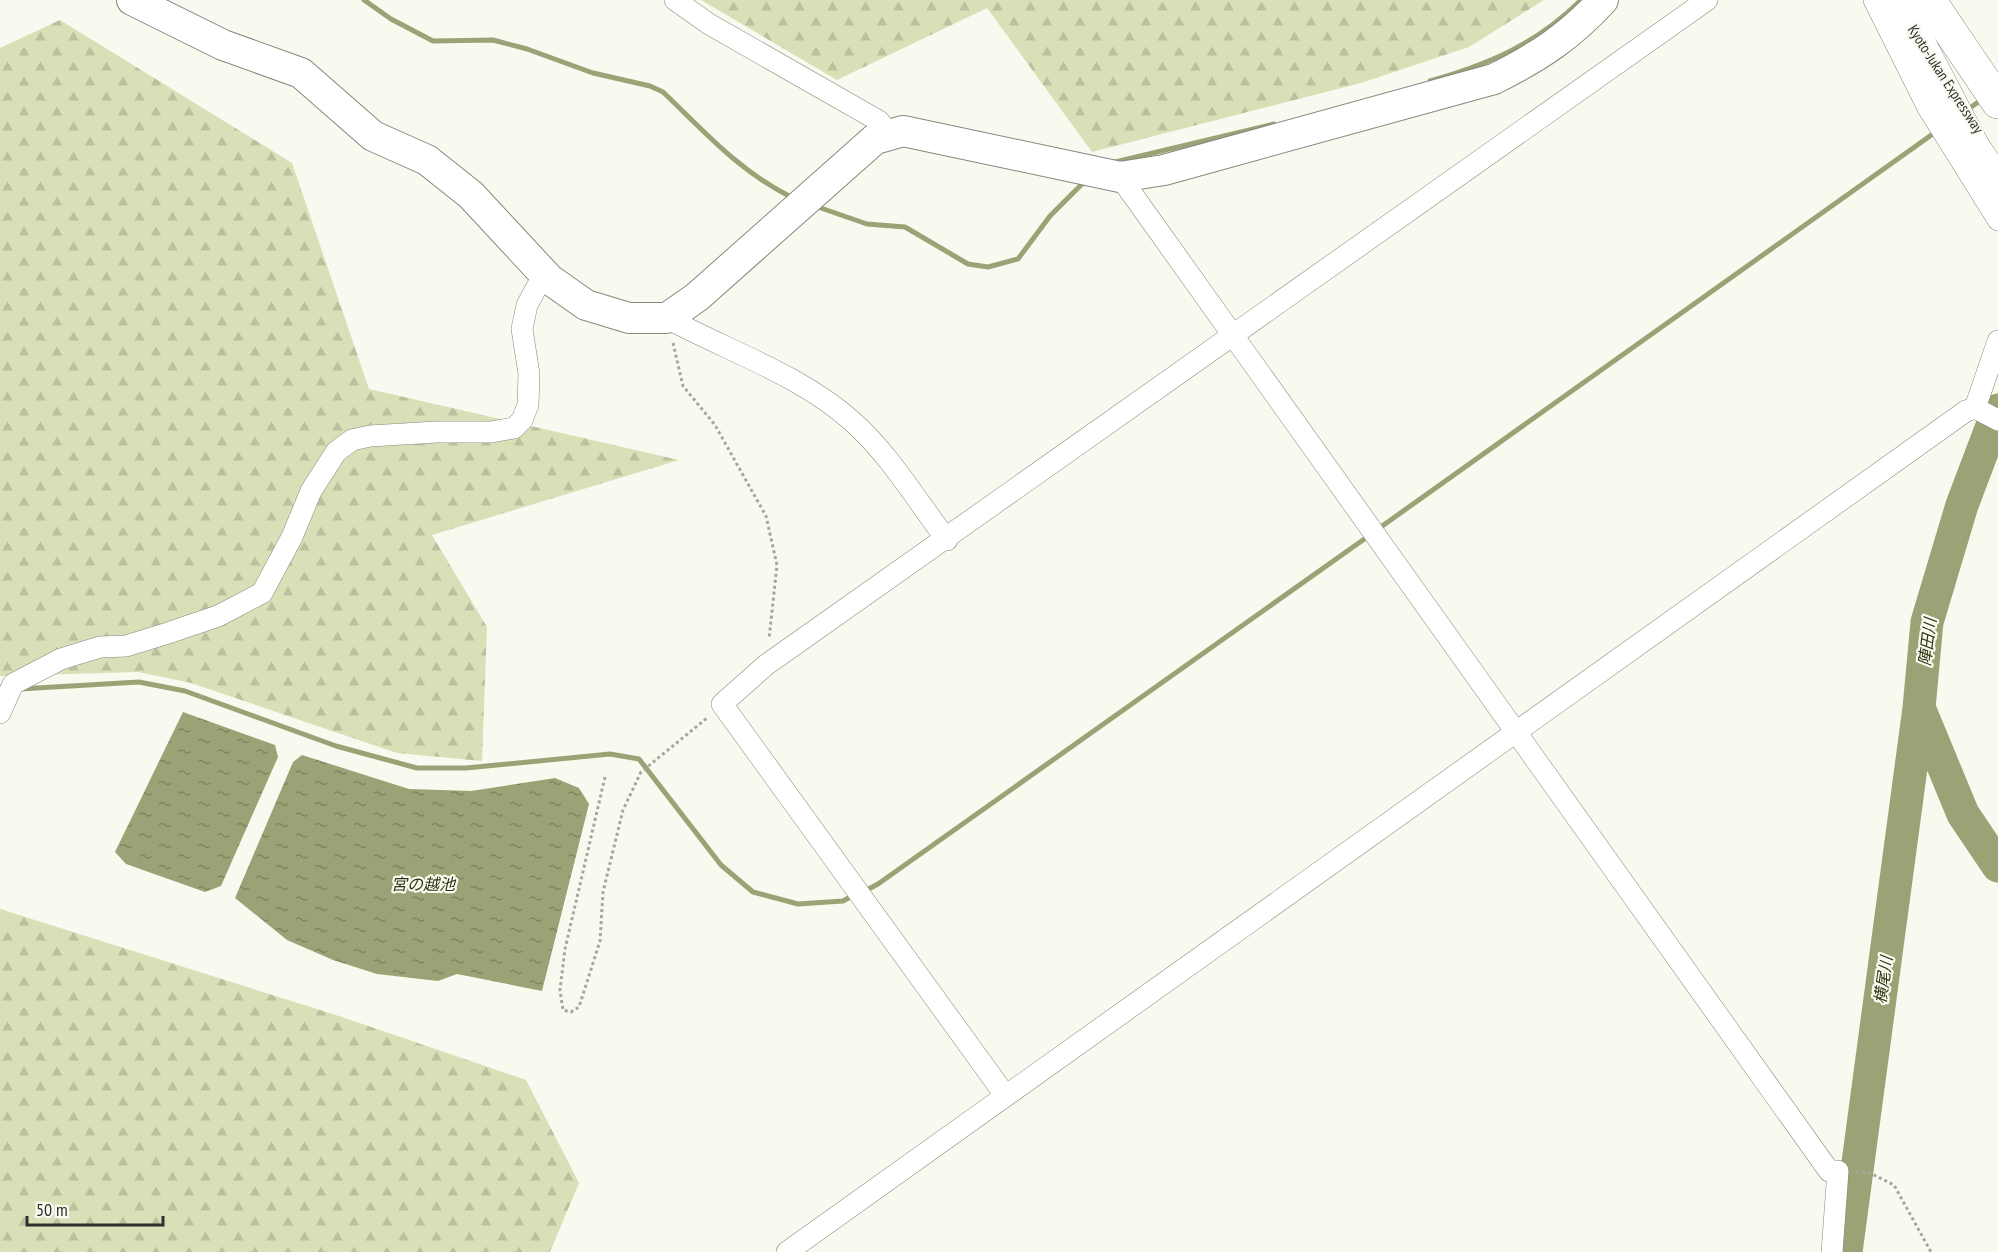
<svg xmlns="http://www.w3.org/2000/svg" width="1998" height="1252" font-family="'PT Sans Narrow','Noto Sans JP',sans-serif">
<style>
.forest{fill:url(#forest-firs)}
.water{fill:url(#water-ripples)}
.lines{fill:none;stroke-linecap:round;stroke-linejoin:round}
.stream{stroke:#9da276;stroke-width:5}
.river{stroke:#9da276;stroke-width:33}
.street-casing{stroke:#87887d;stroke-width:22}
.secondary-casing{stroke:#87887d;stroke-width:32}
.highway-casing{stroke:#87887d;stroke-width:34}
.path{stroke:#a6a69e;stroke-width:3;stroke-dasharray:3 3;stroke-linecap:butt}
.street{stroke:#fff;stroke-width:21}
.secondary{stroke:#fff;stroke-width:30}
.highway{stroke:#fff;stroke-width:33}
.labels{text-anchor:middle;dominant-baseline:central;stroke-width:4.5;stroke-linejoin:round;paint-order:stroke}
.street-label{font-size:15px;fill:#2f2f2b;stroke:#f9faef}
.water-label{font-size:16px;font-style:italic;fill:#30330f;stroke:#f9faef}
</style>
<defs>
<pattern id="forest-firs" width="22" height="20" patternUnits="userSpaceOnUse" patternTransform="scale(1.5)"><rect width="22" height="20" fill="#dbdfb7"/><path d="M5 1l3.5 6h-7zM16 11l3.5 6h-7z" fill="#bcc09e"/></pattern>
<pattern id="water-ripples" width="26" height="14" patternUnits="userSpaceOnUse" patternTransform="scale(1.5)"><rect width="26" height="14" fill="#9da276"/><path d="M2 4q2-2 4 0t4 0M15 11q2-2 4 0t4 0" fill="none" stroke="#808461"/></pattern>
</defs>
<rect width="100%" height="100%" fill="#f9faef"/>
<path class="forest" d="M701 0H1544L1469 47 1361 83 1092 152 987 8 837 80Z
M60 20 292 163 369 389 679 460 432 535 487 627 482 761 397 753 191 683 138 672 0 676V48Z
M0 909 339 1016 526 1080 579 1183 550 1252H0Z"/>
<path class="water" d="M183 712 275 745 278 757 221 886 205 892 126 864 115 852Z
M302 755 409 789 471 791 555 778 579 788 589 804 542 991 457 974 438 981 377 974 333 960 287 940 235 898 293 762Z"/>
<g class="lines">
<path class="stream" d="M364 0 391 19 433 41 493 40 527 49 593 73 650 86 663 92C705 132 738 170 789 196
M1430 81C1489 64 1537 44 1581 0
M1967 110 1984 98
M1111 163 1274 124
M815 206 867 224 905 227 968 264 988 267 1018 259 1050 216 1083 183
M1378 529 1937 131
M20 689 139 682 185 691 336 746 417 768H466L610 754 639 759 721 865 753 892 798 904 843 901 854 895
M863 892 878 884 1370 535"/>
<path class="river" d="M1920 710 1963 814 1998 866
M1846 1252 1919 708 1927 622 1962 505 1998 410"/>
<g class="street-casing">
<path id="street" d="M675 0 709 24 879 121 888 134
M1874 0 1928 108 1998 220
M1120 177 1829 1171H1838L1832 1252
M667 318C728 351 801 375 853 422 890 455 917 501 947 540
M1975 408 1998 341
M1975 408 1998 420
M0 713 13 684 61 659 100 647 126 646 168 633 218 616 262 593 292 537 311 491 336 452 352 440 370 436 437 432H491L514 428 522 420 528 405 529 374 522 329 527 305 544 274
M1005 1095 722 704 766 665 1707 0
M787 1252 1966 411 1975 408"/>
</g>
<g class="secondary-casing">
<path id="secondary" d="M132 0 223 45 301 73 373 136 427 160 471 195 549 279 586 305 629 318H667L697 297 875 139 903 131 1120 177 1164 170 1494 79C1538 57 1569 37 1603 0"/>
</g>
<g class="highway-casing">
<path id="highway" d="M1929 0 1998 102
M1900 7 1973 147 1998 184"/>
</g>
<path class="path" d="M673 343 683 386 715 425 766 516 777 565 769 639
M605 777 565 949 560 990 563 1010 571 1012 579 1007 600 941 603 892 623 810 641 772 707 718
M1856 1172 1870 1173 1894 1185 1931 1252"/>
<use href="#street" class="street"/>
<use href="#secondary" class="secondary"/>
<use href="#highway" class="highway"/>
</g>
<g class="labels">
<g class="street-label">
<text transform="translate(1946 79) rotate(57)">Kyoto-Jukan Expressway</text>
</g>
<g class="water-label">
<text transform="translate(1927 642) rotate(-83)">陣田川</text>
<text x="423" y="884">宮の越池</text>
<text transform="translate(1883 980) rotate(-82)">横尾川</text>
</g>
</g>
<path d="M27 1216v9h136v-9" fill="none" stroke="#2f2f2b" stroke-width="3"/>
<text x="36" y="1216" font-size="18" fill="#2f2f2b" stroke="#f9faef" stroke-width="4.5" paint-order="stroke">50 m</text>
</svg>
